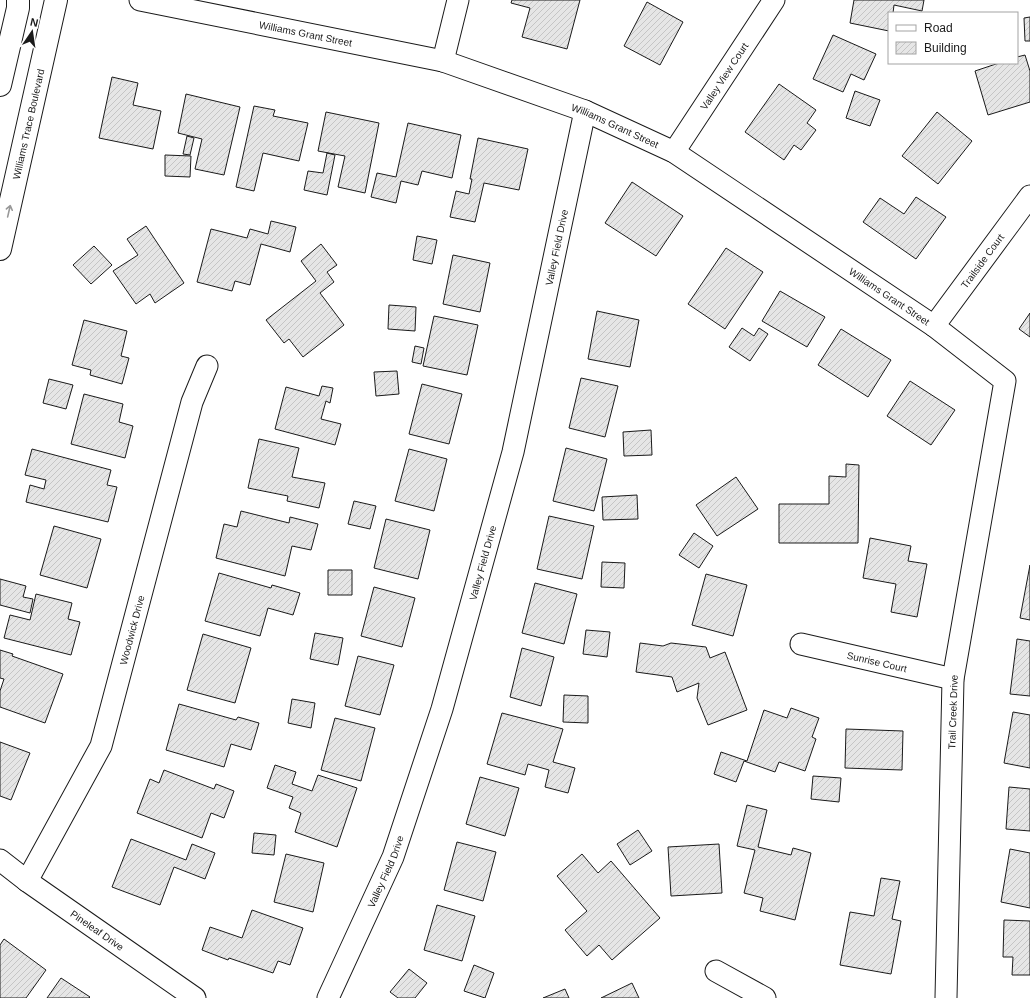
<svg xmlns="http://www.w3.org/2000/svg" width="1030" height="998" font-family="Helvetica,sans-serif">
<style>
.building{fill:url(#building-hatch);stroke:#1a1a1a}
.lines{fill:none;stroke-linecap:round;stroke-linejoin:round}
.street-casing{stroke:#1a1a1a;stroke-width:23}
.secondary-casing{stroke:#1a1a1a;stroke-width:24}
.street{stroke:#fff;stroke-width:21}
.secondary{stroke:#fff;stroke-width:22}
.oneway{stroke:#989898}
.labels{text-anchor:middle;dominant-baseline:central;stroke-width:3;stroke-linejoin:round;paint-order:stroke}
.street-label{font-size:10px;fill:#1a1a1a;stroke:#fff}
</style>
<defs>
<pattern id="building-hatch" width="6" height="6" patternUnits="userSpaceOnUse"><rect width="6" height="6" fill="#e6e6e6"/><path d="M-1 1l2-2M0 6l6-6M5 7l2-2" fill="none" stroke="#c5c5c5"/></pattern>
</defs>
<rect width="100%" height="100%" fill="#fff"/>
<path class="building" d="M512 0H580L567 49 522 37 530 8 511 3Z
M854 0H924L922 11 894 5 893 13H889V31L850 23Z
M647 2 683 22 660 65 624 46Z
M1030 17V41H1025L1024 18Z
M833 35 876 54 864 80 851 74 843 92 813 79Z
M1025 55 1030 71V102L988 115 975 71 999 63H1017V57Z
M112 77 138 83 133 105 161 111 153 149 99 138Z
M779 84 816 110 807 123 816 130 801 150 794 145 784 160 745 132Z
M855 91 880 100 870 126 846 118Z
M186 94 240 107 224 175 195 169 202 139 178 133Z
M254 106 275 110 273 116 308 123 299 161 263 153 254 191 236 187Z
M326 112 379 123 365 193 338 187 345 156 318 151Z
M937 112 972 141 938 184 902 156Z
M408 123 461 135 452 178 422 171 418 185 401 181 396 203 371 197 377 173 396 177Z
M187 136 194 138 190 155 183 154Z
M478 138 528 149 519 190 484 183 475 222 450 217 456 191 469 194 472 179H470Z
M327 153 335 155 327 195 304 190 308 171 323 173Z
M165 155 191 156 190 177 165 176Z
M632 182 683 216 656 256 605 223Z
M916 197 946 217 916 259 863 222 880 198 904 214Z
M271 221 296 227 290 252 261 244 250 285 235 281 232 291 197 282 211 229 247 238 250 229 268 234Z
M146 226 184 283 155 303 150 294 136 304 113 271 138 255 127 239Z
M417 236 437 240 432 264 413 260Z
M321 244 337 265 327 272 334 282 320 293 344 325 303 357 289 339 284 343 266 320 316 281 301 261Z
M94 246 112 265 91 284 73 265Z
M726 248 763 272 725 329 688 304Z
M453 255 490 263 480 312 443 304Z
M780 291 825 317 807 347 762 321Z
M389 305 416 307 415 331 388 329Z
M597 311 639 320 630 367 588 359Z
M1030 313V337L1019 329Z
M434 316 478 325 467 375 423 366Z
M84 320 127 331 121 356 129 358 122 384 90 375 91 370 72 365Z
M742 328 754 336 759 328 768 334 750 361 729 347Z
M841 329 891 360 868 397 818 365Z
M415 346 424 348 421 364 412 362Z
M397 371 399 394 376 396 374 372Z
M581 378 618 386 605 437 569 428Z
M49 379 73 385 66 409 43 403Z
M910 381 955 410 931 445 887 416Z
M422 384 462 394 449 444 409 434Z
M322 386 333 388 330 403 326 401 321 419 341 424 335 445 275 429 286 387 319 396Z
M84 394 123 404 119 422 133 426 125 458 71 444Z
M651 430 652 455 624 456 623 432Z
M259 439 299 448 292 477 325 483 319 508 287 501 288 496 248 488Z
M566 448 607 459 594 511 553 501Z
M32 449 111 470 107 485 117 487 108 522 26 502 30 485 44 489 46 480 25 475Z
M409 449 447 459 434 511 395 501Z
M846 464 859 465 858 543H779V504H829V476L846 477Z
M736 477 758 509 717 536 696 505Z
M637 495 638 519 603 520 602 497Z
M354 501 376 506 370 529 348 524Z
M241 511 289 523 290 517 318 524 311 550 292 546 285 576 216 558 224 524 237 527Z
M549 516 594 526 582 579 537 569Z
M386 519 430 530 418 579 374 568Z
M54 526 101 539 87 588 40 575Z
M694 533 713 546 699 568 679 555Z
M870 538 911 546 908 561 927 564 917 617 891 612 896 584 863 578Z
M602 562 625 563 624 588 601 587Z
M1030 565V620L1020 618Z
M328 570H352V595H328Z
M219 573 271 588 272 585 300 593 293 615 268 608 260 636 205 621Z
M706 574 747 585 733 636 692 625Z
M0 579 26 586 23 597 33 599 30 613 0 605Z
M535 583 577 594 564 644 522 633Z
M374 587 415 598 402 647 361 636Z
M36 594 72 603 68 619 80 622 71 655 4 638 10 615 30 620Z
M586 630 610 632 607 657 583 654Z
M315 633 343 638 338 665 310 659Z
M203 634 251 648 235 703 187 690Z
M1017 639 1030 641V696L1010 694Z
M640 643 663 646 671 643 706 647 710 658 725 652 747 710 708 725 697 698 699 683 677 692 672 677 636 672Z
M522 648 554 657 541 706 510 697Z
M0 650 13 654 12 656 63 674 45 723 0 707V691L4 679 0 678Z
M358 656 394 665 380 715 345 706Z
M564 695 588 696V723L563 722Z
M292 699 315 703 311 728 288 723Z
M179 704 236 720 238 717 259 723 251 750 231 744 224 767 166 750Z
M791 708 819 718 812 737 816 739 805 771 779 762 775 772 744 761 736 782 714 774 721 752 747 761 764 710 787 718Z
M1013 712 1030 715V768L1004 763Z
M502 713 563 729 553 762 575 768 568 793 545 787 549 770 528 764 525 775 487 764Z
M335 718 375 728 361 781 321 770Z
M846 729 903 731 902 770 845 768Z
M0 742 30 753 11 800 0 796Z
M275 765 296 772 292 784 312 791 318 775 357 788 337 847 295 832 301 813 289 808 293 797 267 788Z
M164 770 214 789 216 784 234 791 224 818 211 813 202 838 137 813 150 779 159 783Z
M813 776 841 778 839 802 811 799Z
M480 777 519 788 505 836 466 824Z
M1009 787 1030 789V831L1006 829Z
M747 805 767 810 758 847 791 855 793 848 811 853 795 920 760 911 763 898 744 893 755 850 737 846Z
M638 830 652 851 630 865 617 844Z
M254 833 276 835 274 855 252 853Z
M131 839 186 860 192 844 215 853 205 879 174 867 160 905 112 887Z
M457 842 496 852 483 901 444 890Z
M719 844 722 893 671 896 668 847Z
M1010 849 1030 853V908L1001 902Z
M286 854 324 863 313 912 274 902Z
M582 854 598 873 611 861 660 918 612 960 599 945 587 956 565 930 587 911 557 876Z
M881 878 900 881 892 919 901 921 891 974 840 965 850 912 874 916Z
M437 905 475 916 462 961 424 950Z
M252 910 303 928 290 965 278 961 273 973 229 958 228 960 202 950 210 927 242 938Z
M1004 920 1030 921V975H1012L1013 957H1003Z
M4 939 46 970 26 998H0V945Z
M474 965 494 973 485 998 464 991Z
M409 969 427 983 415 998H398L390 992Z
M61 978 90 997 89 998H47Z
M632 983 639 998H601Z
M565 989 569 998H543Z"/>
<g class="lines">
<g class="street-casing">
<g id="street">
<path id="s1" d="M140 0 443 61 585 111 674 152 934 326 1005 381 953 679 946 998"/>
<path d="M443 61 458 0"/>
<path id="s2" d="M674 152 774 0"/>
<path id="s3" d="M934 326 1030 196"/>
<path id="s4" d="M801 644 953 679"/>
<path id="s5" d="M0 860 27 881 195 998"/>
<path id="s6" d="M27 881 101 746 192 402 207 366"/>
<path d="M716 971 765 998"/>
<path id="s7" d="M328 998 393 857 442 709 513 452 585 111"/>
</g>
</g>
<g class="secondary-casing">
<g id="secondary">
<path d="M0 85 18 8V0"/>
<path id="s8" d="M0 249 56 0"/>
</g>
</g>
<use href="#street" class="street"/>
<use href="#secondary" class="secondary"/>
</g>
<defs><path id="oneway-shaft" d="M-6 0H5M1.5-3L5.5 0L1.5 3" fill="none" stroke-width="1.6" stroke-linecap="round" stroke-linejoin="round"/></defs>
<use class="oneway" href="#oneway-shaft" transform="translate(9 211) rotate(-77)"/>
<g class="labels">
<g class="street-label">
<text stroke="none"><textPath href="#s1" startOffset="169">Williams Grant Street</textPath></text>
<text stroke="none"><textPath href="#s2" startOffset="91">Valley View Court</textPath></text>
<text stroke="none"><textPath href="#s8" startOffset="128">Williams Trace Boulevard</textPath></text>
<text stroke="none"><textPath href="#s1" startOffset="493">Williams Grant Street</textPath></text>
<text stroke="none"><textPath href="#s7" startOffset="787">Valley Field Drive</textPath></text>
<text stroke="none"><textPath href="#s3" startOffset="81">Trailside Court</textPath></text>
<text stroke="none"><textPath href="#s1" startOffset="817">Williams Grant Street</textPath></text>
<text stroke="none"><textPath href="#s7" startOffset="463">Valley Field Drive</textPath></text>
<text stroke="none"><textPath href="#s6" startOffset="274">Woodwick Drive</textPath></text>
<text stroke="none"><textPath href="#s4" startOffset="78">Sunrise Court</textPath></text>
<text transform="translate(953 712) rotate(-88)">Trail Creek Drive</text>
<text stroke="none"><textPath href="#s7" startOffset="139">Valley Field Drive</textPath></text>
<text stroke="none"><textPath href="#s5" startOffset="120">Pineleaf Drive</textPath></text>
</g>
</g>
<rect x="888" y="12" width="130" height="52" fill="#ffffff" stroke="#a3a3a3"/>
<rect x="896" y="25" width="20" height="6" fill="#ffffff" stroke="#a3a3a3"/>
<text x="924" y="32" font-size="12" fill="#1a1a1a">Road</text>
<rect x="896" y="42" width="20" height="12" fill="url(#building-hatch)" stroke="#a3a3a3"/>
<text x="924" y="52" font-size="12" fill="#1a1a1a">Building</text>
<g transform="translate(32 32) rotate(13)" stroke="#ffffff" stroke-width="3" paint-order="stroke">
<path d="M0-3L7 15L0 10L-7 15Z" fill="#1a1a1a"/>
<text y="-6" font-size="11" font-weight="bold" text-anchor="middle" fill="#1a1a1a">N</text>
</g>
</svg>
